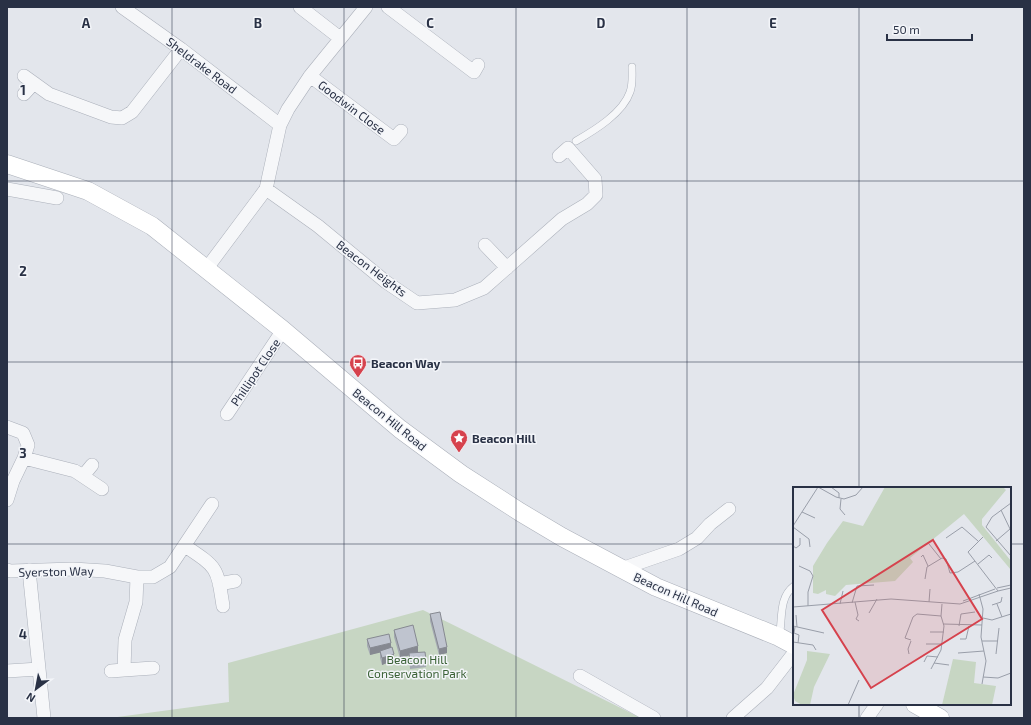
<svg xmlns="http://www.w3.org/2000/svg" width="1031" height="725" font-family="'Exo 2',sans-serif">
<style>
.green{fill:#c7d6c3}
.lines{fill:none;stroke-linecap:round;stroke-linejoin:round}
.lane-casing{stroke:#abb0ba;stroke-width:8}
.street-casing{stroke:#abb0ba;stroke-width:14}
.secondary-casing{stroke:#abb0ba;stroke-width:19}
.lane{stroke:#f6f7f9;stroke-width:7}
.street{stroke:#f6f7f9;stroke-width:13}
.secondary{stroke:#fff;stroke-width:18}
.wall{fill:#a4a9b2}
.shaded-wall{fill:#868991}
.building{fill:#bfc4cf;stroke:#868991}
.grid{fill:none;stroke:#293145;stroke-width:1;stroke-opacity:0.55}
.labels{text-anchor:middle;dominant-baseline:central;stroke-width:3;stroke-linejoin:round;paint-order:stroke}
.street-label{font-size:12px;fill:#293145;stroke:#f3f5f9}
.poi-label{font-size:12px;font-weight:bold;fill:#293145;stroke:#f3f5f9;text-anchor:start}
.park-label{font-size:12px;fill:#3b6236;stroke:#f3f5f9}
.inset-road{fill:none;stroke:#999ea9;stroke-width:1}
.view{fill:#d6424d;fill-opacity:0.15;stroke:#d6424d;stroke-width:2}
.inset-edge{fill:none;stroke:#293145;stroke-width:2}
.grid-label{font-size:13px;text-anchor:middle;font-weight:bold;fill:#293145;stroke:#f3f5f9;stroke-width:3;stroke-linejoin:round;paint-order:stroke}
</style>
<rect width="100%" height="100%" fill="#e3e6ec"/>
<path class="green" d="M423 610 641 718H110L229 702 228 663Z"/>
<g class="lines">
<g class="lane-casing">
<path id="lane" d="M576 141C595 130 623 113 630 92 633 84 632 75 632 67
M779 637C783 620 778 598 794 586"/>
</g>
<g class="street-casing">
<path id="street" d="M122 7 181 49 280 125
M300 7 340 38
M388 7 474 72 478 65
M24 76 49 94 111 117 122 118 132 112 181 49
M310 76 394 139 401 131
M24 94 34 83
M7 189 57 198
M266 189 318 226 386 282 417 303 455 300 484 288 562 219 587 204 596 195 595 179 568 148 559 156
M485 245 507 268
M207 268 266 189 280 125 288 109 310 76 366 7
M227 414 283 330
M7 427 23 433 28 445 24 458 13 481 7 500
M24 458 75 471 102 489
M83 476 92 465
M185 546C218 568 217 567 223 606
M621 569 679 549 697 538 710 524 729 509
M7 570 11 571 73 569 105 571 137 577H153L170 567 212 504
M29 570 44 718
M137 577 136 602 125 640 124 670 153 668
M219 584 235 581
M7 671 39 669
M111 671 124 670
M580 676 654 718
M733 718 767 688 794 653
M867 718 877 704"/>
</g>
<g class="secondary-casing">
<path id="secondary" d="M7 164 88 191 152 226 283 330 400 429 461 474 520 512 562 537 656 587 779 637 794 645
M915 704 940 718"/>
</g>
<use href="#lane" class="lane"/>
<use href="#street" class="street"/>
<use href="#secondary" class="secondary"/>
</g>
<path class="wall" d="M430 614 447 653 439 655 430 621Z
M394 630 426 660V667L410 669 409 655 400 658 394 637Z
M367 639 391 647 394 660 382 665 380 658V652L370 655 367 646Z"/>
<path class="shaded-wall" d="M391 643V650L370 655V648Z
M418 646V653L400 658V651Z
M447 647V653L439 655V649Z
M394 654V660L382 665V658Z"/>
<path class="building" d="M440 612 447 647 439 649 430 614Z
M413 625 418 646 400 651 394 630Z
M389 634 391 643 370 648 367 639Z
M392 647 394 654 382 658 380 651Z
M425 652 426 660 410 662 409 653Z"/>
<path class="grid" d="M172 7V718M344 7V718M516 7V718M687 7V718M859 7V488M7 181H1024M7 362H1024M7 544H794M1010 544H1024M859 704V718"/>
<defs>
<g id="bus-pin" transform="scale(0.9)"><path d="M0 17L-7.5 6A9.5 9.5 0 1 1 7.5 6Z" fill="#d6424d" stroke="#f3f5f9"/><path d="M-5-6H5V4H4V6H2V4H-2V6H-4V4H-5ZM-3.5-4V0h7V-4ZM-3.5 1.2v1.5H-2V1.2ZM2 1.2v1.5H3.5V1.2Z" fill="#fff"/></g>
<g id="sight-pin" transform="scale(0.9)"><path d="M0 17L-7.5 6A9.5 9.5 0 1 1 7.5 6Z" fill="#d6424d" stroke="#f3f5f9"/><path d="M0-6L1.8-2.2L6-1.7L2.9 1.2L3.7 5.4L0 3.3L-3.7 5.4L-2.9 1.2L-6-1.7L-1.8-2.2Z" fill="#fff"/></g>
</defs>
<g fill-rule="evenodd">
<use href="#bus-pin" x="358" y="363"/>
<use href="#sight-pin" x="459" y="438"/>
</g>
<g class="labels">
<g class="street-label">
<text transform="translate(202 65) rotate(37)">Sheldrake Road</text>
<text transform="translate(352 107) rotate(37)">Goodwin Close</text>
<text transform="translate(372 268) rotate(37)">Beacon Heights</text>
<text transform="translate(255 372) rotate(-56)">Phillipot Close</text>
<text transform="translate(390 419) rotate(39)">Beacon Hill Road</text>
<text transform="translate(56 571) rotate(-1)">Syerston Way</text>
<text transform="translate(676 594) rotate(24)">Beacon Hill Road</text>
</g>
<g class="poi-label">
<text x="371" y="363">Beacon Way</text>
<text x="472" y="438">Beacon Hill</text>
</g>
<g class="park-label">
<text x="417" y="659">Beacon Hill<tspan x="417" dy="14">Conservation Park</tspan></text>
</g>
</g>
<g transform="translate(793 487)">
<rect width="218" height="218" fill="#e3e6ec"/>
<path d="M92 0H210L213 3 189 32V38L218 74V83L171 27 117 71 120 75 102 94 53 98 42 109 33 107V103L25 107 20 106V79L34 56 50 34 70 39ZM14 164 37 167 21 200 17 218H9L2 214 0 208 14 173ZM160 172 183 175 181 196 203 199 199 218H149Z" fill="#c7d6c3"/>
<path class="inset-road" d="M25 0 43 10 51 12 63 8 70 0M38 0 46 6V11M48 12 47 22 52 28M218 16 199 30 193 40 218 69M208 23 218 44M9 25 22 31M0 39 25 0M0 40 16 52 17 60M190 50 175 65 205 104M153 51 169 40 185 54M203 54 217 42M136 57 148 72M0 59 3 61 7 58V51M128 70 130 68 135 79M185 77 196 68 199 71M6 79 17 84 20 89 15 105V119M132 92 134 80 149 71 153 72 157 86 165 85 182 74M204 101 218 98M205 104 218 101M186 107 190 122 188 150 193 174 189 197M170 114 202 102M62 115 65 128 63 132 66 134M136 115 137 102M59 116 64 99 81 98M47 117 50 104M204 117 209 130M199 118 208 115 209 110M0 120 98 112 167 117 205 104M76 126 84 112M3 128 4 140M190 131 199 133 218 127M150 137 189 138M0 139 31 146M166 139 168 127 182 125M2 140 1 146 6 148 5 156M137 145H151M167 152H173L176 139M118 153 112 151 120 130 124 127 148 129M189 154H205M0 155 20 158 23 163M133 157H149M165 166 191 164M116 167 115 162 118 154M203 167 206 141M131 175 134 169 145 170M141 176 156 178M138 182 148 163 151 139 148 129 149 117M190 190 205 191 218 186M55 218 66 193"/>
<path class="view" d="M140 53 189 132 78 201 29 123Z"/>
<rect width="218" height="218" class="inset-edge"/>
</g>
<g class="grid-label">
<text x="86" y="28">A</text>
<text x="258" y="28">B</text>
<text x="430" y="28">C</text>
<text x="601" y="28">D</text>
<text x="773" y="28">E</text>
<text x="23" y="95">1</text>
<text x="23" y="276">2</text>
<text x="23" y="458">3</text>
<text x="23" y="639">4</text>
</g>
<rect width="1031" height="725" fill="none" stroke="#293145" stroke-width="16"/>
<g transform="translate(36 689) rotate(212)" stroke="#f3f5f9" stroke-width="3" paint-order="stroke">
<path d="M0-3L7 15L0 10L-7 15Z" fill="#293145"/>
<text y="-6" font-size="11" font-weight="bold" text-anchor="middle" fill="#293145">N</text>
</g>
<path d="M887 34v6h85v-6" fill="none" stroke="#293145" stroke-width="2"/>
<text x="893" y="34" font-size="12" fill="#293145" stroke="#f3f5f9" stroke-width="3" paint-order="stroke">50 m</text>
</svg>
